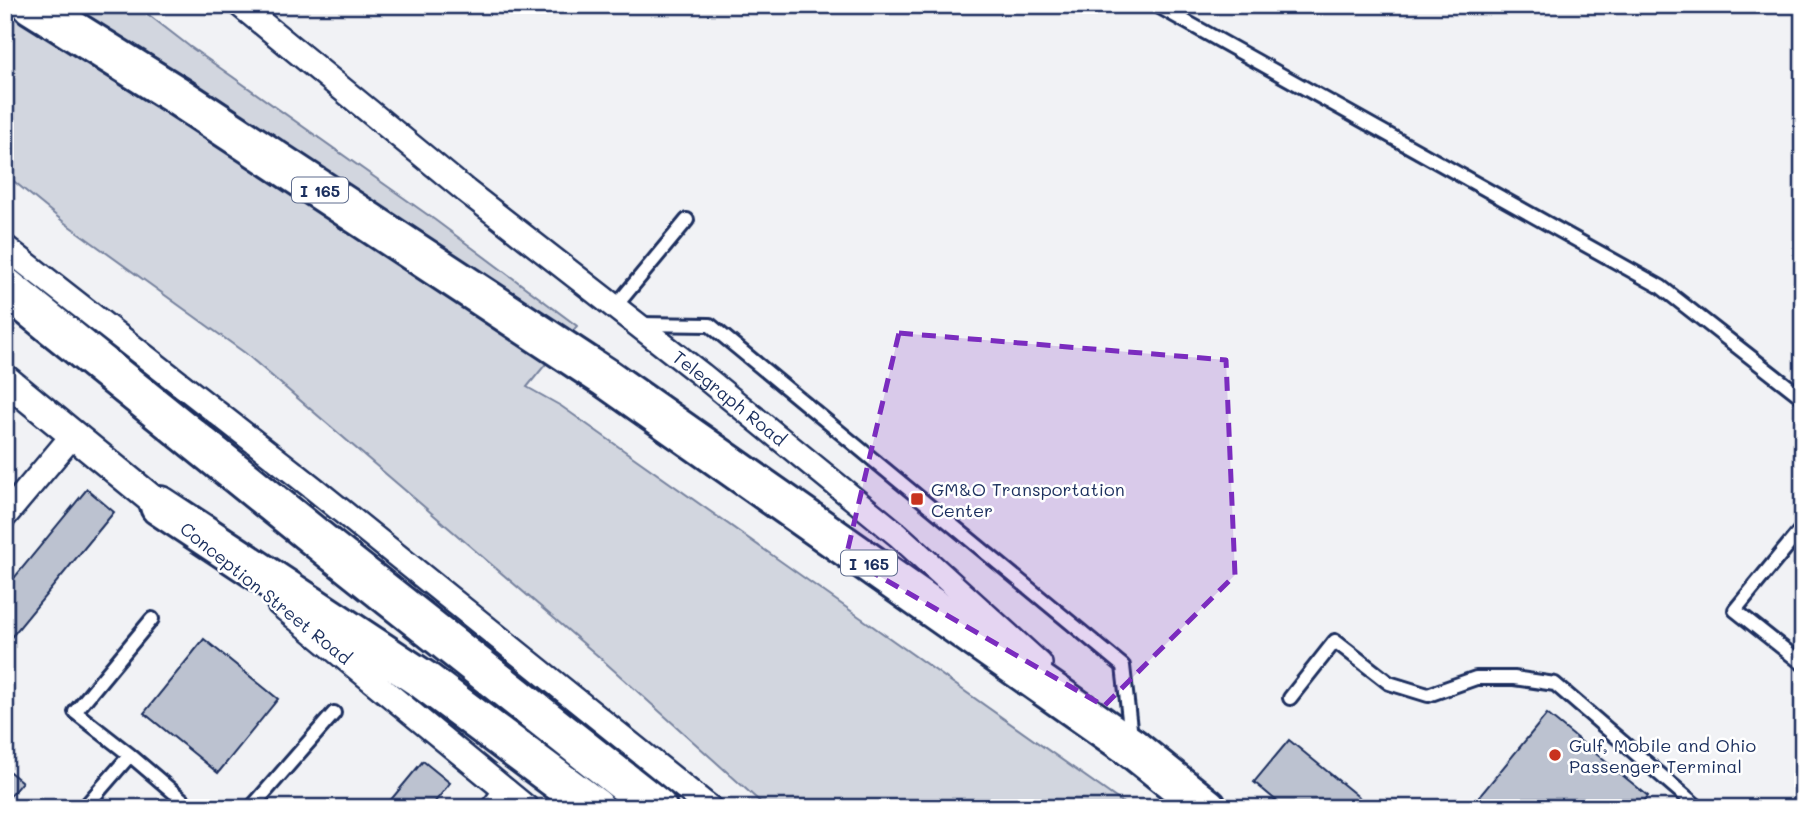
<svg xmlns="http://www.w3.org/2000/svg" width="1808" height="813" font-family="Mali,sans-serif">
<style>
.green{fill:#d2d6df;stroke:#76829e;stroke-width:2}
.building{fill:#bcc2d0;stroke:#1b2f5e;stroke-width:2}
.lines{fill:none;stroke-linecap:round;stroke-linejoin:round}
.service-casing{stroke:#1b2f5e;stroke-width:18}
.minor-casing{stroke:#1b2f5e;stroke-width:28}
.tertiary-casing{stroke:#1b2f5e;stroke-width:33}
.trunk-casing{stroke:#1b2f5e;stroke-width:44}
.motorway-casing{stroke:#1b2f5e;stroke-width:44}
.service{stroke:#fff;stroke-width:12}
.minor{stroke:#fff;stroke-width:23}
.tertiary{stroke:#fff;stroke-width:28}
.trunk{stroke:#fff;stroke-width:38}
.motorway{stroke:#fff;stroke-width:38}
.marked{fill:#7b2cbf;fill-opacity:0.2;stroke:#7b2cbf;stroke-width:5;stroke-dasharray:14 9;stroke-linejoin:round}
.poi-dot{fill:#c8321e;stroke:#fff;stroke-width:2.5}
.labels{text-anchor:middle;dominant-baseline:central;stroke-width:5;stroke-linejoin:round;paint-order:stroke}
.shield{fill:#fff;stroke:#5f6d8e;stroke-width:2}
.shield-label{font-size:16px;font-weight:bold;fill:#1b2f5e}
.street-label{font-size:18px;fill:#1b2f5e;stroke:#fff}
.poi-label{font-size:18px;fill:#1b2f5e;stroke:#fff;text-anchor:start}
</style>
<rect width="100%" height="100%" fill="#f1f2f5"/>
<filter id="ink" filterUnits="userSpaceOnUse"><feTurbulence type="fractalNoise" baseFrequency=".0143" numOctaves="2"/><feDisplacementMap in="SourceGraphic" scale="14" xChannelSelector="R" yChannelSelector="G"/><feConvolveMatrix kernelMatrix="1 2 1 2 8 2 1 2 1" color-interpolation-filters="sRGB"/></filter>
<g filter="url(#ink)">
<path class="green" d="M5 5H136L189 46 435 220 577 326 527 387 561 406 1130 808H767L598 656 245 353 65 223 5 174Z"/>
<path class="building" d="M87 489 114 512 5 645V589Z
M204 639 278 699 218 773 144 713Z
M1547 714 1648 796 1639 808H1470Z
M1289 740 1372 808H1285L1254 782Z
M423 761 450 783 430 808H384Z
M5 768 22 782 5 802Z"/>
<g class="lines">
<g class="service-casing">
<path id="service" d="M1156 5 1661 287 1803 398
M615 307 687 220
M638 324 710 325 1123 666 1131 737
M1803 527 1735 610 1803 664
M1290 698 1335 641 1389 683 1428 695 1476 678H1514L1555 684 1699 808
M130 755 185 802 180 808
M84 808 130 755 75 712 152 619
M251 808 334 713"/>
</g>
<g class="minor-casing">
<g id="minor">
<path id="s1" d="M240 5 466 191 702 375 898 535 1040 664"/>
<path d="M5 247 312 487 710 808"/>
<path d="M5 516 73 435"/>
<path d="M279 604 527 808"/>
<path d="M493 808 506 791"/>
</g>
</g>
<g class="tertiary-casing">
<path id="tertiary" d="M5 379 160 506"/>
</g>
<g class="trunk-casing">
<path id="trunk" d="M160 506 425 681 595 808
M1132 748 1207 808"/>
</g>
<g class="motorway-casing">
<path id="motorway" d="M32 5 176 95 606 378 1132 748
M5 287 331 550 657 808"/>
</g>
<use href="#service" class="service"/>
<use href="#minor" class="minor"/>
<use href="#tertiary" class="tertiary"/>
<use href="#trunk" class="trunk"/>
<use href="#motorway" class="motorway"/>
</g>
</g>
<path class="marked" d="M899 333 1226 360 1235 575 1104 706 846 557Z"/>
<g class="poi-dot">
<rect x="910" y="492" width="14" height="14" rx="3.5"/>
<circle cx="1555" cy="755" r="7"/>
</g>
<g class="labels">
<g class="shield">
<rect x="292" y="177.5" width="56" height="25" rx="5"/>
<rect x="841" y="550.5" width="56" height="25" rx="5"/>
</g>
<g class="shield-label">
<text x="320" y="190">I 165</text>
<text x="869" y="563">I 165</text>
</g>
<g class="street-label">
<text stroke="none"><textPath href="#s1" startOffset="628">Telegraph Road</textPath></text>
<text transform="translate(266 593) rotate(39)">Conception Street Road</text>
</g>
<g class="poi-label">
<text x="931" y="489">GM&amp;O Transportation<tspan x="931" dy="21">Center</tspan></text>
<text x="1569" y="745">Gulf, Mobile and Ohio<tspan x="1569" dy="21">Passenger Terminal</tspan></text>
</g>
</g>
<rect width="1808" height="813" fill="none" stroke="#fff" stroke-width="28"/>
<rect x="14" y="14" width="1780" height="785" fill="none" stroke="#1b2f5e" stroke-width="2.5" filter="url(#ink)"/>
</svg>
